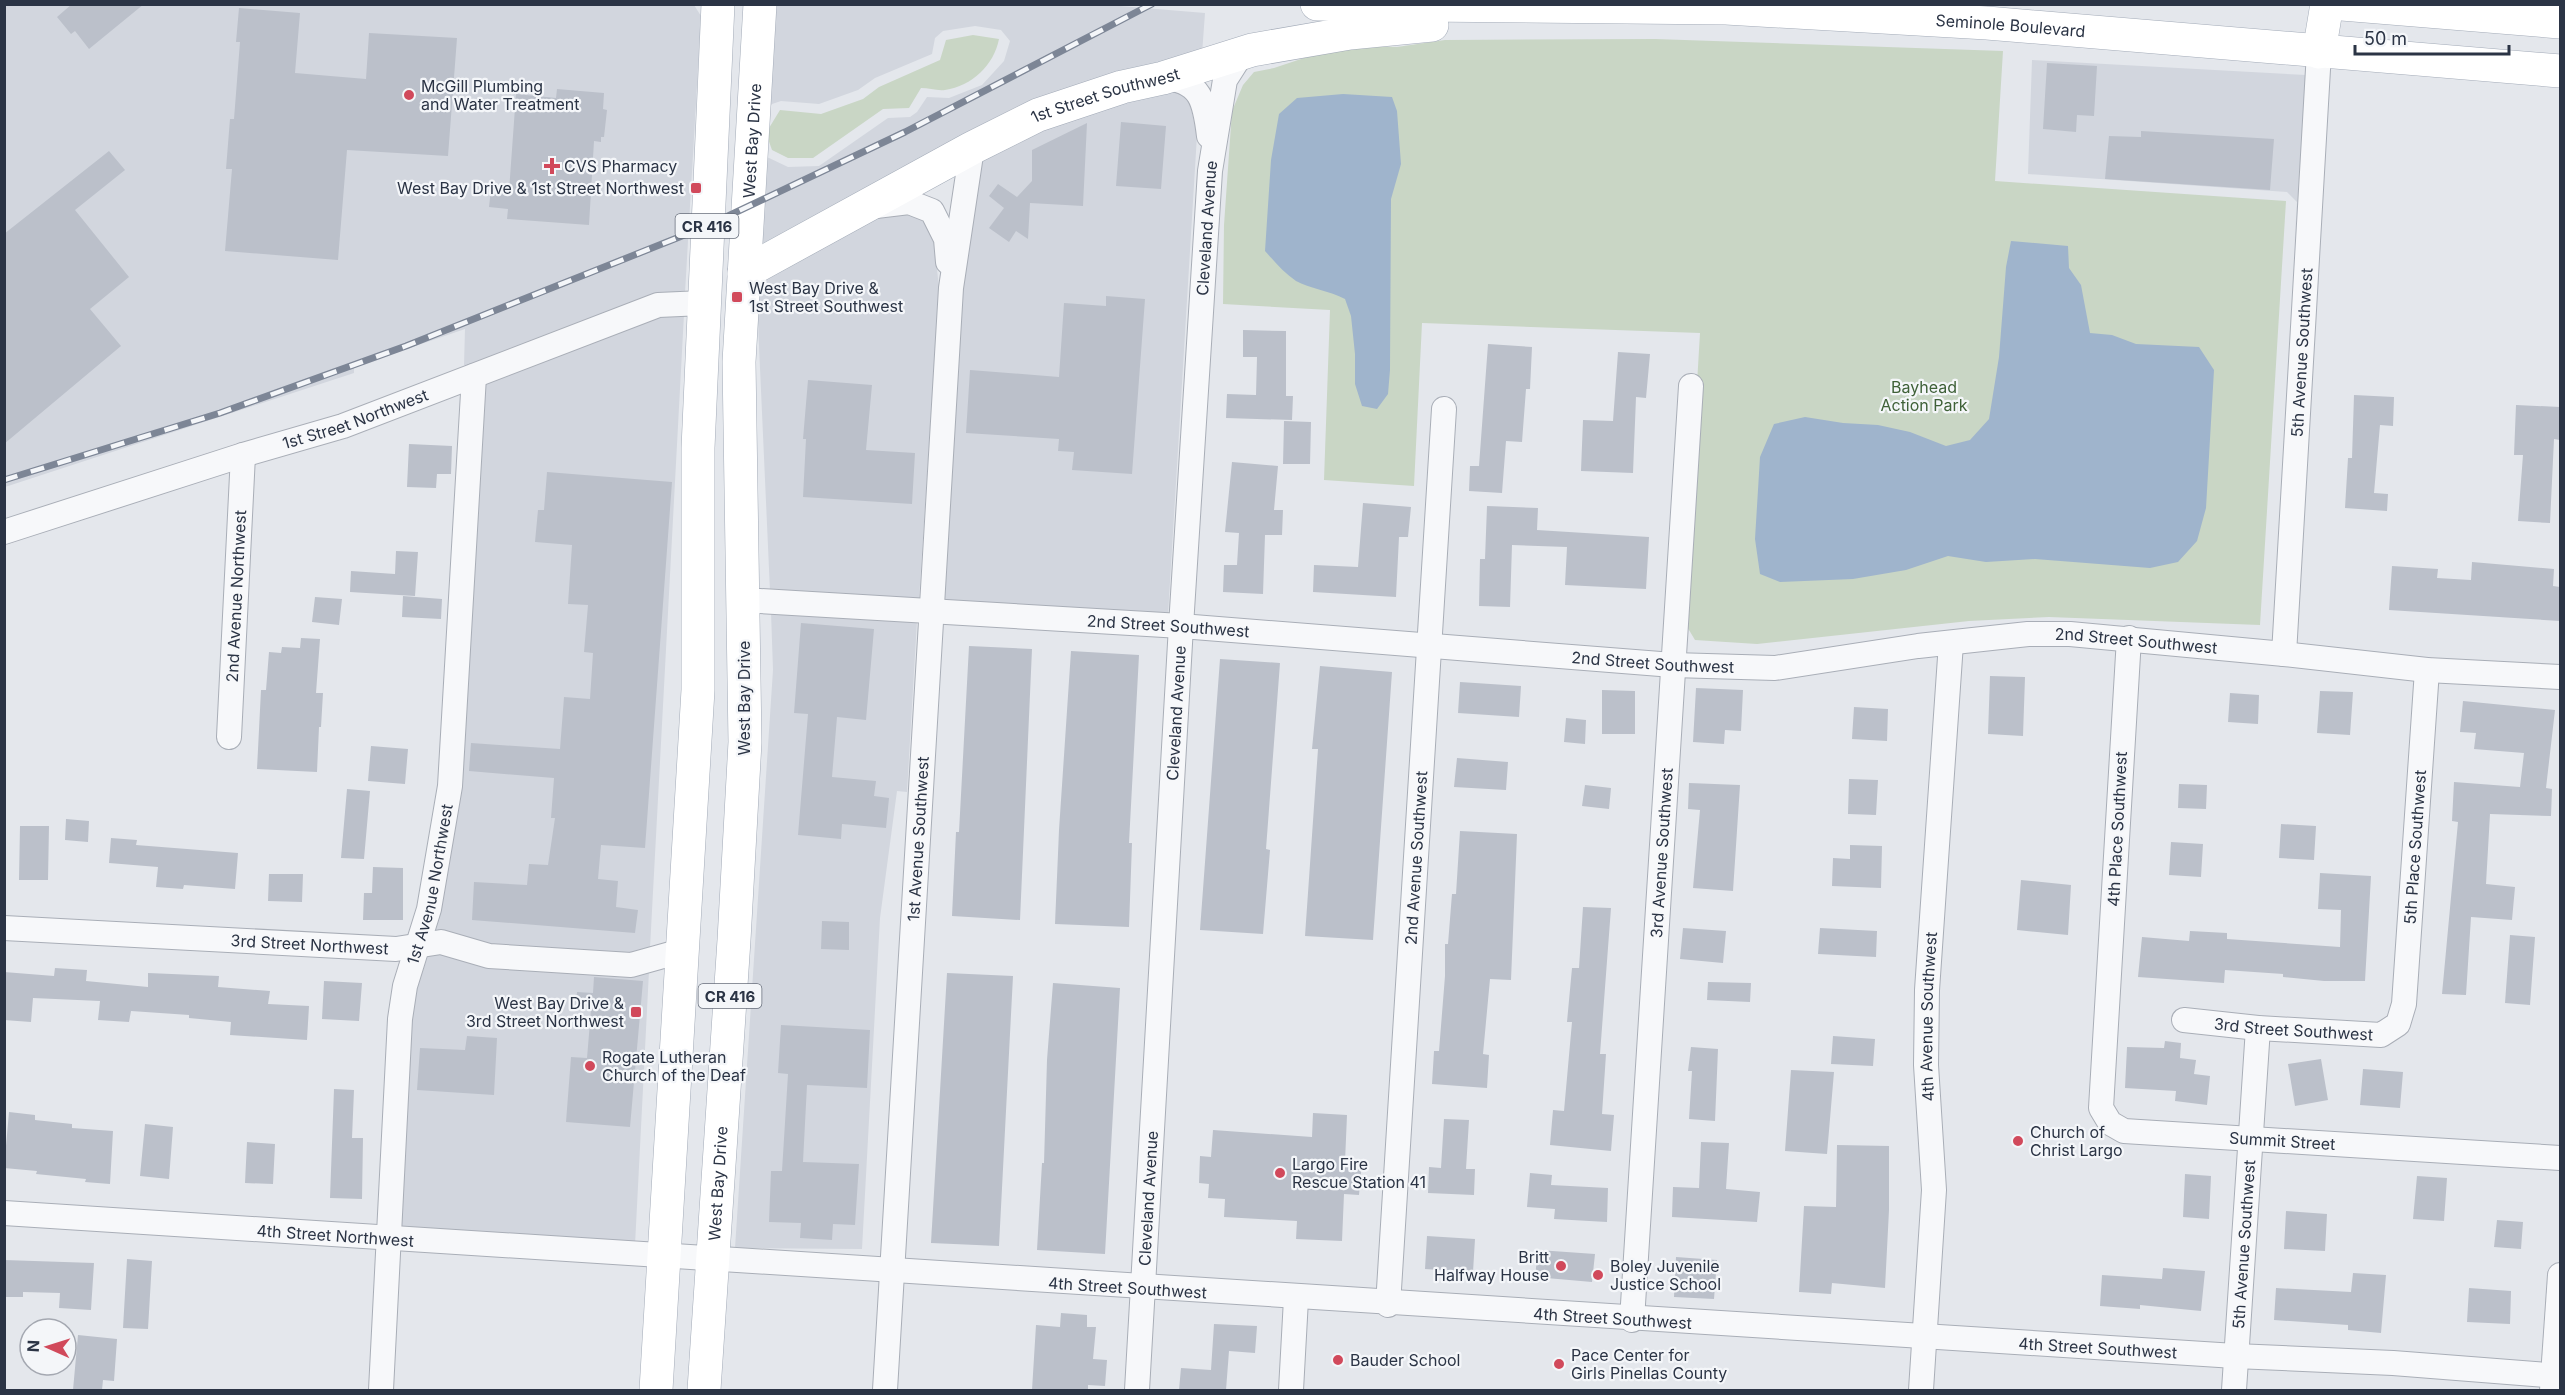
<svg xmlns="http://www.w3.org/2000/svg" width="2565" height="1395" font-family="Inter,sans-serif">
<style>
.built{fill:#d2d6de}
.green{fill:#c9d6c5}
.water{fill:#9fb4cc}
.building{fill:#bbc0ca}
.lines{fill:none;stroke-linecap:round;stroke-linejoin:round}
.minor-casing{stroke:#a9aeb7;stroke-width:26}
.primary-casing{stroke:#a3abb8;stroke-width:34}
.minor{stroke:#f7f8fa;stroke-width:24}
.primary{stroke:#fff;stroke-width:33}
.rail-casing{stroke:#7d8696;stroke-width:7}
.rail{stroke:#f4f6f9;stroke-width:4.5;stroke-dasharray:14;stroke-linecap:butt}
.poi-dot{fill:#d1495b;stroke:#f4f6f9;stroke-width:2}
.labels{text-anchor:middle;dominant-baseline:central;stroke-width:4.5;stroke-linejoin:round;paint-order:stroke}
.shield{fill:#f4f6f9;stroke:#676e7b;stroke-width:1.5}
.shield-label{font-size:15px;font-weight:bold;fill:#2b3445}
.street-label{font-size:16px;fill:#2b3445;stroke:#f4f6f9}
.poi-label{font-size:16px;fill:#2b3445;stroke:#f4f6f9;text-anchor:start}
.park-label{font-size:16px;fill:#3f6138;stroke:#f4f6f9}
</style>
<rect width="100%" height="100%" fill="#e4e7ec"/>
<path class="built" d="M1096 4 1205 13 1202 54 757 253 767 157 788 167 819 166 888 118 910 117 917 112 927 97 949 98 982 85 1004 61 1010 41 1001 30 975 26 943 31 935 38 932 54 875 78 858 90 819 104 781 101 772 104 766 112 774 5Z
M4 5H694L701 16 685 293 472 366 464 365 465 329 354 367V373L5 487Z
M2032 60 2306 75 2294 252 2297 202 2287 192 2028 174Z
M1164 88 1185 96 1190 103 1197 135 1168 615 943 601 963 289 983 155 1043 124Z
M907 213 923 219 934 241 939 288 919 600 770 591 756 279 869 217Z
M684 314 650 948 629 954 491 945 435 932 441 911 462 786 486 384 661 316Z
M771 612 917 621 907 792 897 791 880 918 862 1249 735 1248 773 670Z
M440 953 649 971 635 1245 400 1229 411 1020 416 989 428 956Z"/>
<path class="green" d="M973 35 999 39C994 65 972 86 945 90 937 91 929 88 921 88L909 108 883 109 813 158H788L772 150 766 133 780 110 821 114 863 99 879 87 940 60 946 40Z
M1655 39 2003 51 1995 181 2286 201 2260 625 2049 617 1969 621 1757 644 1695 640 1683 620 1700 333 1422 323 1414 486 1324 480 1330 310 1223 304 1224 225 1232 111 1243 85 1254 72 1274 68 1310 56 1369 46 1397 47 1445 40Z"/>
<path class="water" d="M1343 94 1392 97 1397 111 1401 164 1391 199 1390 370 1388 394 1377 409 1362 406 1355 384V354L1351 316 1345 299C1330 291 1309 288 1296 281 1284 273 1275 262 1265 251L1271 160 1279 114 1297 98Z
M2011 241 2068 246 2069 268 2081 285 2090 333 2112 335 2136 344 2199 347 2214 370 2206 508 2197 541 2178 562 2150 568 2035 559 1986 562 1948 556 1906 570 1853 579 1780 582 1760 574 1755 539 1760 457 1774 424 1805 417 1843 423 1878 425 1910 432 1946 446 1970 440 1989 419 1999 357 2006 267Z"/>
<path class="building" d="M72 4H144L89 49 75 31 71 34 57 17Z
M239 8 300 13 295 73 366 79 369 33 457 38 448 156 347 150 338 260 225 251 232 169H226L230 119H234L240 42H236Z
M2047 63 2097 66 2094 116 2077 115 2076 132 2043 129Z
M557 89 604 93 603 109 607 110 604 137H601V142L594 141 589 225 507 219 508 209 489 207 491 189 509 191 516 94 556 98Z
M1121 122 1166 126 1161 189 1116 186Z
M1087 123 1083 206 1030 203 1028 239 1016 231 1009 242 989 228 1004 208 989 196 998 184 1017 197 1032 181V150Z
M2141 131 2274 139 2270 190 2105 179 2109 136 2141 137Z
M109 151 125 170 75 210 129 277 90 309 121 346 4 444V234Z
M1106 296 1145 299 1132 474 1072 470 1074 452 1058 451 1059 439 966 433 970 370 1059 377 1064 303 1106 306Z
M1243 330 1286 331V396H1293L1292 420 1226 418 1227 394 1256 395 1257 357H1243Z
M1488 344 1532 347 1530 389H1526L1522 442 1506 441 1502 493 1469 491 1470 466H1479Z
M1618 352 1650 354 1646 398 1636 397 1633 473 1581 471 1583 420 1613 421Z
M808 380 872 385 866 450 915 453 912 504 803 497 806 439H803Z
M2354 395 2394 397 2393 426 2380 425 2374 493 2388 494 2387 511 2345 508 2348 458H2352Z
M2516 405 2560 407V440L2554 439 2550 523 2518 521 2523 455H2514Z
M1284 421 1311 422 1310 464H1283Z
M409 444 452 446 451 474H437L436 488 407 487Z
M1232 462 1278 466 1274 510H1283L1282 535H1265L1263 594 1223 592 1224 565H1237L1239 533 1225 532Z
M547 472 672 482 645 848 601 845 598 879 618 881 616 907 638 910 635 933 472 920 474 882 527 885 529 864 548 865 555 818H551L554 778 469 771 471 743 560 749 564 697 590 699 593 653 584 652 588 605 568 604 572 545 535 542 538 510H544Z
M1363 503 1411 507 1408 537H1399L1396 597 1313 592 1314 565 1358 567Z
M1487 506 1538 508 1537 530 1649 537 1646 589 1565 585 1567 547 1512 545 1510 607 1479 606 1480 559H1485Z
M396 551 418 552 415 596 350 592 351 571 395 574Z
M2472 562 2554 569 2553 586 2560 587V621L2389 610 2392 566 2438 569 2437 578 2471 580Z
M403 596 442 599 441 619 402 617Z
M315 597 342 599 339 625 312 622Z
M801 623 874 629 866 720 837 717 832 777 876 781 874 796 889 798 886 828 842 824 841 839 798 835 808 714 794 713Z
M301 638 320 639 316 693H323L321 727H319L317 772 257 769 261 690H266L269 652 281 653 282 647 300 648Z
M969 646 1032 649 1020 920 952 916 956 832H959Z
M1071 651 1139 655 1129 843H1132L1129 927 1055 924 1059 830Z
M1220 659 1280 663 1266 849 1270 850 1263 934 1200 930Z
M1320 666 1392 672 1373 940 1305 936 1318 749H1312Z
M1990 676 2025 677 2023 736 1988 734Z
M1460 682 1521 686 1519 717 1458 713Z
M1696 688 1743 690 1741 731 1725 730 1724 744 1693 742Z
M1602 690 1635 691V734H1602Z
M2320 691 2353 692 2350 735 2317 733Z
M2230 693 2259 695 2258 724 2228 722Z
M2463 701 2555 710 2546 788 2552 789 2551 816 2490 814 2486 884 2515 887 2512 920 2471 917 2466 995 2442 994 2458 822 2452 821 2454 782 2520 787 2524 753 2474 749 2476 733 2460 732Z
M1854 707 1888 709 1887 741 1852 739Z
M1566 718 1586 720 1585 744 1564 742Z
M371 746 408 749 405 784 368 781Z
M1457 758 1508 762 1506 790 1454 787Z
M1849 779 1878 780 1876 815 1848 814Z
M1689 783 1740 785 1733 891 1693 888 1700 810 1688 809Z
M2179 784 2207 785 2206 809 2178 808Z
M1585 785 1611 788 1609 809 1582 806Z
M347 789 370 791 364 859 341 858Z
M66 819 89 821 88 842 65 840Z
M2281 824 2316 826 2314 860 2279 858Z
M20 826H49L48 880H19Z
M1460 831 1517 834 1511 980 1490 979 1483 1054 1489 1055 1487 1088 1432 1084 1434 1051H1439L1445 976V944H1448L1452 894H1456Z
M111 838 137 840 136 845 238 853 235 889 184 885 183 889 156 887 158 867 109 863Z
M2171 842 2203 844 2201 877 2169 875Z
M1850 845 1882 846 1881 888 1832 886 1833 858 1850 859Z
M373 867 403 868V920H363L364 893H372Z
M2320 873 2371 876 2365 981H2324L2283 977V974L2225 970 2224 983 2138 977 2142 937 2189 941 2190 931 2227 933V939L2340 947 2341 910 2318 909Z
M269 874H303L302 902 268 901Z
M2021 880 2071 885 2068 935 2017 930Z
M1583 907 1611 908 1600 1054H1606L1602 1114 1614 1115 1611 1151 1550 1145 1553 1110 1564 1111 1572 1022H1567L1572 968H1579Z
M822 921 849 922V950L821 949Z
M1683 928 1726 931 1723 963 1680 959Z
M1820 928 1877 931 1876 957 1818 954Z
M2510 935 2535 937 2530 1005 2505 1003Z
M55 968 87 970 86 981 148 987V973L219 976 218 987 270 991 268 1004 309 1006 307 1040 230 1035 231 1022 189 1018V1015L131 1011 129 1022 98 1020 100 1001 33 998 31 1022 4 1020V972L54 976Z
M947 973 1013 976 999 1246 931 1243Z
M594 977 643 981 630 1127 566 1122 571 1057 587 1058 591 1010 576 1008 577 992 593 993Z
M324 981 362 983 359 1021 322 1019Z
M1708 982 1751 983 1750 1002 1707 1000Z
M1053 983 1120 988 1105 1254 1037 1250 1042 1163H1044L1047 1060Z
M781 1025 870 1030 867 1088 807 1085 803 1162 859 1164 855 1225 833 1224 832 1240 800 1238 801 1223 769 1222 771 1171H782L788 1074 778 1073Z
M467 1036 497 1038 494 1095 417 1090 420 1048 465 1050Z
M1833 1036 1875 1039 1873 1066 1831 1064Z
M2165 1041 2181 1043 2180 1058 2196 1060 2194 1074 2210 1076 2207 1105 2175 1101 2176 1091 2125 1088 2127 1047 2164 1048Z
M1691 1047 1718 1049 1715 1121 1689 1119 1692 1071H1688Z
M2321 1059 2328 1100 2295 1106 2288 1064Z
M2363 1069 2403 1072 2400 1108 2360 1105Z
M1791 1070 1834 1072 1827 1154 1785 1151Z
M334 1089 354 1090 352 1138H363L362 1199 330 1198Z
M9 1112 35 1115V1120L72 1124V1128L113 1131 110 1184 85 1182 86 1179 36 1174 37 1171 4 1168Z
M1313 1113 1347 1115 1345 1162H1362L1359 1195 1344 1194 1342 1241 1296 1239 1297 1221 1224 1217 1225 1199 1208 1198 1209 1184 1199 1183 1200 1156 1211 1157 1213 1130 1312 1137Z
M1444 1119 1469 1120 1466 1169H1475L1474 1195 1428 1193 1429 1167 1441 1168Z
M145 1124 173 1127 169 1179 140 1176Z
M247 1142 275 1144 273 1184 245 1183Z
M1701 1142 1729 1143 1726 1189 1760 1192 1757 1222 1672 1217 1673 1187 1699 1188Z
M1837 1145 1889 1146V1210L1885 1288 1832 1283 1831 1294 1799 1292 1804 1206 1836 1207Z
M1530 1173 1552 1175 1551 1185 1608 1188 1607 1222 1554 1219 1555 1209 1527 1207Z
M2185 1174 2211 1176 2209 1219 2183 1217Z
M2417 1176 2447 1178 2444 1221 2413 1219Z
M2286 1211 2327 1214 2325 1251 2284 1249Z
M2497 1220 2523 1222 2521 1249 2494 1247Z
M1427 1236 1475 1239 1473 1272 1425 1269Z
M1538 1250 1595 1254 1592 1282 1535 1277Z
M1676 1257 1717 1260 1714 1299 1674 1297Z
M127 1259 152 1261 148 1329 123 1328Z
M4 1260 94 1263 91 1310 59 1308 60 1293 23 1292V1297H4Z
M2163 1268 2205 1271 2201 1311 2140 1305V1309L2100 1306 2102 1275 2162 1279Z
M2353 1273 2386 1275 2381 1333 2348 1330V1325L2274 1320 2276 1288 2351 1292Z
M2469 1288 2511 1291 2510 1324 2467 1322Z
M1061 1313 1087 1315V1327H1096L1093 1359 1107 1360 1105 1386 1088 1385V1390H1032L1036 1325 1060 1327Z
M1214 1324 1257 1326 1255 1353 1229 1351 1226 1390H1179L1181 1368 1211 1370Z
M78 1335 117 1339 114 1381 103 1380 102 1390H73Z"/>
<g class="lines">
<g class="minor-casing">
<g id="minor">
<path d="M1163 78C1201 80 1205 102 1209 136"/>
<path d="M876 206 909 202 932 211 946 239 948 262"/>
<path id="s1" d="M4 532 243 455 343 426 658 305 703 303"/>
<path id="s2" d="M743 600 1181 626 1673 665 1775 668 1918 646 2028 634H2070L2284 654 2427 670 2560 677"/>
<path id="s3" d="M2129 638 2101 1108 2110 1123 2124 1131 2560 1158"/>
<path id="s4" d="M2284 654 2319 52"/>
<path id="s5" d="M229 737 243 455"/>
<path id="s6" d="M4 928 396 949 441 942 489 956 631 965 681 951"/>
<path id="s7" d="M2184 1020 2258 1028 2381 1035 2398 1024 2404 1004 2427 670"/>
<path id="s8" d="M4 1213C748 1264 1492 1312 2235 1356L2393 1363 2560 1376"/>
<path id="s9" d="M1388 1305 1444 409"/>
<path id="s10" d="M1632 1320 1691 386"/>
<path id="s11" d="M381 1390 400 1019 405 986 429 909 450 786 474 376"/>
<path id="s12" d="M885 1390 951 288 972 148"/>
<path id="s13" d="M1137 1390 1181 626 1210 171 1225 80 1239 58 1250 51"/>
<path d="M1291 1390 1296 1299"/>
<path id="s14" d="M1921 1390 1934 1190 1926 1065 1927 990 1951 643"/>
<path id="s15" d="M2234 1390 2258 1028"/>
<path d="M2552 1390 2560 1275"/>
</g>
</g>
<g class="primary-casing">
<g id="primary">
<path id="s16" d="M1317 4 1726 8 1987 23 2560 71"/>
<path d="M2342 4 2560 22"/>
<path d="M2319 52 2327 4"/>
<path id="s17" d="M744 273 972 148 1038 115 1122 87 1163 78 1252 50 1350 33 1432 25"/>
<path d="M656 1390 698 690V448L718 4"/>
<path id="s18" d="M704 1390 734 940 745 742 739 362 760 4"/>
</g>
</g>
<use href="#minor" class="minor"/>
<use href="#primary" class="primary"/>
<g class="rail-casing">
<path id="rail" d="M4 480 220 413 406 346 707 226 905 132 1152 4"/>
</g>
<use href="#rail" class="rail"/>
</g>
<g class="poi-dot">
<circle cx="409" cy="95" r="6"/>
<path d="M549 157h6v6h6v6h-6v6h-6v-6h-6v-6h6z"/>
<rect x="690" y="182" width="12" height="12" rx="3"/>
<rect x="731" y="291" width="12" height="12" rx="3"/>
<rect x="630" y="1006" width="12" height="12" rx="3"/>
<circle cx="590" cy="1066" r="6"/>
<circle cx="2018" cy="1141" r="6"/>
<circle cx="1280" cy="1173" r="6"/>
<circle cx="1561" cy="1266" r="6"/>
<circle cx="1598" cy="1275" r="6"/>
<circle cx="1338" cy="1360" r="6"/>
<circle cx="1559" cy="1364" r="6"/>
</g>
<g class="labels">
<g class="shield">
<rect x="675.5" y="214" width="63" height="24" rx="4.5"/>
<rect x="698.5" y="984" width="63" height="24" rx="4.5"/>
</g>
<g class="shield-label">
<text x="707" y="226">CR 416</text>
<text x="730" y="996">CR 416</text>
</g>
<g class="street-label">
<text stroke="none"><textPath href="#s16" startOffset="694">Seminole Boulevard</textPath></text>
<text stroke="none"><textPath href="#s17" startOffset="404">1st Street Southwest</textPath></text>
<text stroke="none"><textPath href="#s18" startOffset="1251">West Bay Drive</textPath></text>
<text stroke="none"><textPath href="#s13" startOffset="1164">Cleveland Avenue</textPath></text>
<text stroke="none"><textPath href="#s4" startOffset="302">5th Avenue Southwest</textPath></text>
<text stroke="none"><textPath href="#s1" startOffset="369">1st Street Northwest</textPath></text>
<text stroke="none"><textPath href="#s5" startOffset="141">2nd Avenue Northwest</textPath></text>
<text stroke="none"><textPath href="#s2" startOffset="426">2nd Street Southwest</textPath></text>
<text stroke="none"><textPath href="#s2" startOffset="1398">2nd Street Southwest</textPath></text>
<text stroke="none"><textPath href="#s2" startOffset="912">2nd Street Southwest</textPath></text>
<text transform="translate(744 698) rotate(-90)">West Bay Drive</text>
<text stroke="none"><textPath href="#s13" startOffset="678">Cleveland Avenue</textPath></text>
<text transform="translate(2117 829) rotate(-87)">4th Place Southwest</text>
<text stroke="none"><textPath href="#s12" startOffset="552">1st Avenue Southwest</textPath></text>
<text stroke="none"><textPath href="#s7" startOffset="396">5th Place Southwest</textPath></text>
<text stroke="none"><textPath href="#s10" startOffset="468">3rd Avenue Southwest</textPath></text>
<text stroke="none"><textPath href="#s9" startOffset="448">2nd Avenue Southwest</textPath></text>
<text stroke="none"><textPath href="#s11" startOffset="510">1st Avenue Northwest</textPath></text>
<text stroke="none"><textPath href="#s6" startOffset="306">3rd Street Northwest</textPath></text>
<text stroke="none"><textPath href="#s14" startOffset="374">4th Avenue Southwest</textPath></text>
<text stroke="none"><textPath href="#s7" startOffset="110">3rd Street Southwest</textPath></text>
<text stroke="none"><textPath href="#s3" startOffset="663">Summit Street</textPath></text>
<text stroke="none"><textPath href="#s18" startOffset="207">West Bay Drive</textPath></text>
<text stroke="none"><textPath href="#s13" startOffset="192">Cleveland Avenue</textPath></text>
<text stroke="none"><textPath href="#s8" startOffset="332">4th Street Northwest</textPath></text>
<text stroke="none"><textPath href="#s15" startOffset="146">5th Avenue Southwest</textPath></text>
<text stroke="none"><textPath href="#s8" startOffset="1126">4th Street Southwest</textPath></text>
<text stroke="none"><textPath href="#s8" startOffset="1612">4th Street Southwest</textPath></text>
<text stroke="none"><textPath href="#s8" startOffset="2098">4th Street Southwest</textPath></text>
</g>
<g class="poi-label">
<text x="421" y="86">McGill Plumbing<tspan x="421" dy="18">and Water Treatment</tspan></text>
<text x="564" y="166">CVS Pharmacy</text>
<text x="684" y="188" text-anchor="end">West Bay Drive &amp; 1st Street Northwest</text>
<text x="749" y="288">West Bay Drive &amp;<tspan x="749" dy="18">1st Street Southwest</tspan></text>
<text x="624" y="1003" text-anchor="end">West Bay Drive &amp;<tspan x="624" dy="18">3rd Street Northwest</tspan></text>
<text x="602" y="1057">Rogate Lutheran<tspan x="602" dy="18">Church of the Deaf</tspan></text>
<text x="2030" y="1132">Church of<tspan x="2030" dy="18">Christ Largo</tspan></text>
<text x="1292" y="1164">Largo Fire<tspan x="1292" dy="18">Rescue Station 41</tspan></text>
<text x="1549" y="1257" text-anchor="end">Britt<tspan x="1549" dy="18">Halfway House</tspan></text>
<text x="1610" y="1266">Boley Juvenile<tspan x="1610" dy="18">Justice School</tspan></text>
<text x="1571" y="1355">Pace Center for<tspan x="1571" dy="18">Girls Pinellas County</tspan></text>
<text x="1350" y="1360">Bauder School</text>
</g>
<g class="park-label">
<text x="1924" y="387">Bayhead<tspan x="1924" dy="18">Action Park</tspan></text>
</g>
</g>
<rect width="2565" height="1395" fill="none" stroke="#2b3445" stroke-width="12"/>
<g transform="translate(48 1347) rotate(273)"><circle r="28" fill="#f4f6f9" stroke="#a4a8b1" stroke-width="1.5"/>
<path d="M0-4.5L10 22L0 15L-10 22Z" fill="#d1495b"/>
<text y="-9" font-size="16" font-weight="bold" text-anchor="middle" fill="#2b3445">N</text>
</g>
<path d="M2355 45v9h154v-9" fill="none" stroke="#2b3445" stroke-width="3"/>
<text x="2364" y="45" font-size="18" fill="#2b3445" stroke="#f4f6f9" stroke-width="4.5" paint-order="stroke">50 m</text>
</svg>
